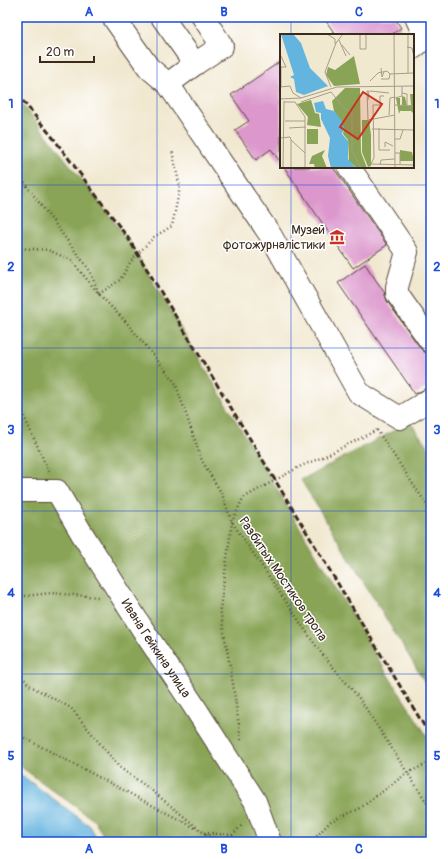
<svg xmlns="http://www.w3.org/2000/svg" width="448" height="859" font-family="Pangolin,sans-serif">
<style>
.forest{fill:#89a457;stroke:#62673a}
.water{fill:#63b4de;stroke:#4f6f7e}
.building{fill:#dc97cc}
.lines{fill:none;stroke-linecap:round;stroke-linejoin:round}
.minor-casing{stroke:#564639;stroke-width:24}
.path{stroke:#564639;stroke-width:2.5;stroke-dasharray:1 3;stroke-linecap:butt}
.minor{stroke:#fff;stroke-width:22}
.rail{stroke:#3b2a1e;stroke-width:3;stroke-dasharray:6 3;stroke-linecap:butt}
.grid{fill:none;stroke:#1d4ed8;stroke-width:1;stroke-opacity:0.55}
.labels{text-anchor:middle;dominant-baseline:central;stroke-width:3;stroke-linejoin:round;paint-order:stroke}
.poi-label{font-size:13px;fill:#3b2a1e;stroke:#fff;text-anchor:end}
.street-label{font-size:13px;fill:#3b2a1e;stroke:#fff}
.inset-road{fill:none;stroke:#a89c89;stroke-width:1}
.view{fill:#c8321e;fill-opacity:0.15;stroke:#c8321e;stroke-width:2}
.inset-edge{fill:none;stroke:#3b2a1e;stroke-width:2}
.neatline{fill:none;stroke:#1d4ed8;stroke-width:1.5}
.grid-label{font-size:13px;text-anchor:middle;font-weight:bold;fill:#1d4ed8}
</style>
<rect width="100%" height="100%" fill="#fff"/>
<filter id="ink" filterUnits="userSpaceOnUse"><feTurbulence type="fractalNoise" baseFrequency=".025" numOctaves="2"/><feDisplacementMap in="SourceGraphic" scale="8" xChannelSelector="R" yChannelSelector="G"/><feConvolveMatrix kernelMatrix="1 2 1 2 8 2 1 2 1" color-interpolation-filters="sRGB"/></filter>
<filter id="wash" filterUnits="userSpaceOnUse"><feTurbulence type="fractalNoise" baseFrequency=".012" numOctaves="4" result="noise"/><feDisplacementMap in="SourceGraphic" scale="16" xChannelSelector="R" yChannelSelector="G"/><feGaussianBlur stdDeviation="0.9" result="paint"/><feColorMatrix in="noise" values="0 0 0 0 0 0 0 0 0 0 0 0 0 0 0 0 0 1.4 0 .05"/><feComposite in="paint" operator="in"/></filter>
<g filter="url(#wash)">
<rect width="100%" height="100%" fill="#f1e8d0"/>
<path class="forest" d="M17 97 127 238 386 672 431 742V842H107L95 821 17 764Z
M410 422 431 451V692L301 480Z"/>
<path class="water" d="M17 772 90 826 99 842H17Z"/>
<g id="blocks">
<path class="building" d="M323 17H394L401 28 391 35H336Z
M281 61V163L271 149 256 160 235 130 249 121 231 95Z
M284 167H333L387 245 353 268Z
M365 264 384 292 387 301 421 349 427 354 431 359V386L415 394 338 283Z"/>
</g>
</g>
<g filter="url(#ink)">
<use href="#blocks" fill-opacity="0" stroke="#564639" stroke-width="1"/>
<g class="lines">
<g class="minor-casing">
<g id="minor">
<path d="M113 17 149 68 168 84 271 236 359 393 400 418 431 399"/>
<path d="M162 17 195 64 168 84"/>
<path d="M413 48C427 39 422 30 416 17"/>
<path d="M195 64 222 46 203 17"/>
<path d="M349 167 407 252 397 287V294L431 342"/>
<path id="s1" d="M17 491H57L81 532 145 633 192 703 255 801 270 842"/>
</g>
</g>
<path class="path" d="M17 173 90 271 99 294 127 323 175 382 202 461 222 494 232 522 318 649 359 698 431 809
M17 248 48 250 71 260 99 294 120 280 131 261 154 237 172 226 180 187 172 151
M17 381 22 412 49 472
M377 430 431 511
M17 597 51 593 98 597
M17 670 29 685 71 708 119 767 150 789 204 833 221 842
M17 734 199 830
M241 740 233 684 220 609 232 522 243 498 301 466 323 457 377 430
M204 833 232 835 243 824
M206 835 213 842
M311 842 331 821 359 809 407 773 431 762"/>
<use href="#minor" class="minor"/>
<path class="rail" d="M17 94 54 139 128 238 431 737"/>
</g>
</g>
<path class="grid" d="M157 17V842M291 17V35M291 167V842M17 185H431M17 348H431M17 511H431M17 674H431"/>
<defs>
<g id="museum-bare" transform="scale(1.2)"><path d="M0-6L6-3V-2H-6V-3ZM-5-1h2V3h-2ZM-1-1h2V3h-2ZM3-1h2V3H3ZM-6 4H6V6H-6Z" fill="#c8321e" stroke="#fff" stroke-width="2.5" paint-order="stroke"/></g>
</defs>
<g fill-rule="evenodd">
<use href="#museum-bare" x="337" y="237"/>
</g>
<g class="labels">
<g class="poi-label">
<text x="325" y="230">Музей<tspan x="325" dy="15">фотожурналістики</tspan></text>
</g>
<g class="street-label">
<text transform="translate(283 579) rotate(56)">Разбитых Мостиков тропа</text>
<text stroke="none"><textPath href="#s1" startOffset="226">Ивана Гейкина улица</textPath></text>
</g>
</g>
<g transform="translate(280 34)">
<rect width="134" height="134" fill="#f1e8d0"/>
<path d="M74 22 80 50 54 52 46 41 48 33 55 36ZM65 54H80L81 118 87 134H77L69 127 68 106 63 100 64 94 54 77 52 67ZM130 60H134V80L131 77H120L119 80 116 64H120V72L122 71V62L125 63 127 72 131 71ZM31 66 35 79 39 80 41 93 27 91 28 83 17 70ZM82 86H89L91 101V132L88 133 82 118ZM27 95H38V110H27ZM45 116 42 122 47 134H35L34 130H29L32 122ZM120 116 132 118 134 127H120Z" fill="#89a457"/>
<path d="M1 0H13L21 9 30 34 48 52 24 61 16 58 14 45 10 43 14 41ZM43 67 46 75 54 77 62 87 64 94 62 100 68 107V125L76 134H51L48 122 50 104 41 85V79L36 78 34 69Z" fill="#63b4de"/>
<path class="inset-road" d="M47 0 55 5V10M80 0V15H86V0M114 0 115 134M59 6 66 22M62 11 70 21M127 13 132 14 134 23M0 20 6 33H0M1 33V53M101 34 102 43 104 38M128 39V0M101 45H109L110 40 134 39M90 47 98 39 107 37 110 40M0 53 10 52 13 59 21 64M51 53 45 38 56 9 63 0M90 57 109 59M122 59 127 60V72M104 62H100V71H93L94 124 91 130 134 131M115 64 122 62V52M0 65 21 64 57 53 134 52M88 66 89 57H87L88 86 115 81M4 68H15L25 83V134M21 68 51 58 64 74 72 79V117L81 134M115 71 134 72M109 81 110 64 115 63M5 87H25M9 94 26 93M99 94V116H110M92 95 134 96M0 104 10 103 11 106M115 105H120L123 96M105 113V108L113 112M115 119H120V131M100 131 101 126 115 125M3 134 4 67M11 134V106L25 119"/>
<path class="view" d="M83 58 102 70 78 105 60 93Z"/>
<rect width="134" height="134" class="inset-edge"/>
</g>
<rect width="448" height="859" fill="none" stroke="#fff" stroke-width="44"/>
<path d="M40 56v6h54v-6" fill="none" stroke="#3b2a1e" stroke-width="2"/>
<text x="46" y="56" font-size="12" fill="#3b2a1e" stroke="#ffffff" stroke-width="3" paint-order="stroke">20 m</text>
<rect x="22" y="22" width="404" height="815" class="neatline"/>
<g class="grid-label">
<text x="89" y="16">A</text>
<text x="224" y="16">B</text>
<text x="359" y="16">C</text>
<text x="11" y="108">1</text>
<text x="437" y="108">1</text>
<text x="11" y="271">2</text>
<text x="437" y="271">2</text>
<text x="11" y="434">3</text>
<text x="437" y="434">3</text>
<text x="11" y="597">4</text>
<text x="437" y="597">4</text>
<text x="11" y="760">5</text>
<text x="437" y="760">5</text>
<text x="89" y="853">A</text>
<text x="224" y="853">B</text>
<text x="359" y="853">C</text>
</g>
</svg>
